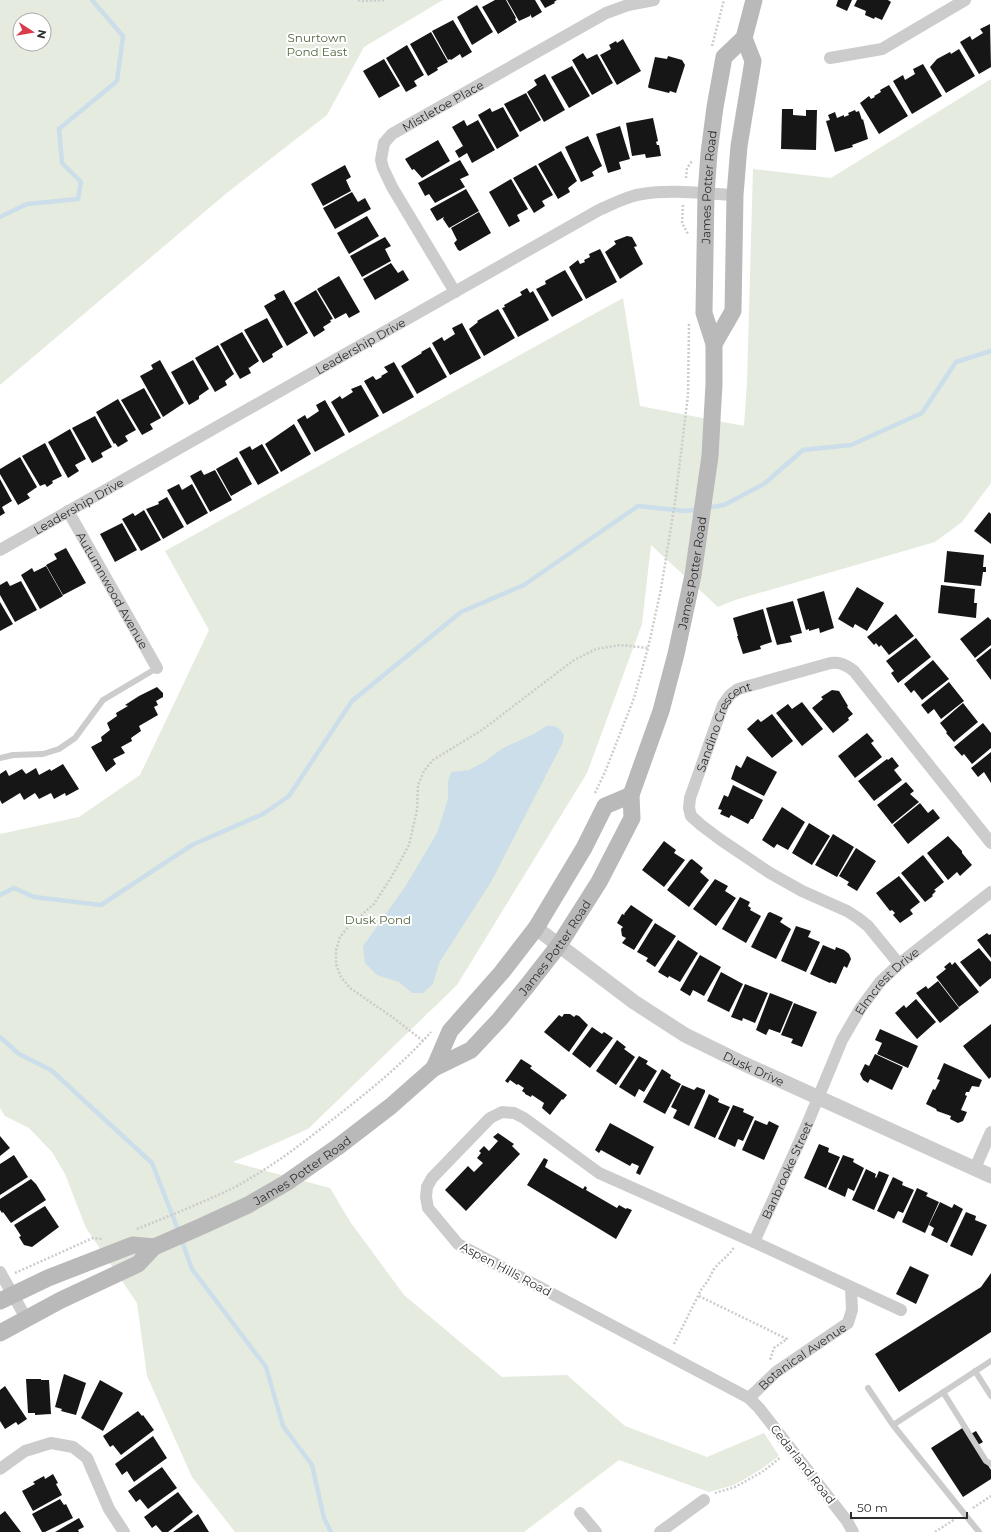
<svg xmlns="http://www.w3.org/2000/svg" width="991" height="1532" font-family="Montserrat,sans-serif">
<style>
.green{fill:#e5ebde;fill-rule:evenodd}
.water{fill:#cbdeea}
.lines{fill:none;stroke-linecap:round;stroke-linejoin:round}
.stream{stroke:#cbdeea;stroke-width:4.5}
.building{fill:#161616}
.path{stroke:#ccc;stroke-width:2.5;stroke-dasharray:2 2;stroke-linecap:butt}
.service{stroke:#ccc;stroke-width:6}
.minor{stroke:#ccc;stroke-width:12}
.tertiary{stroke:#ccc;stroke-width:15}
.secondary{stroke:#b9b9b9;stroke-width:17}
.labels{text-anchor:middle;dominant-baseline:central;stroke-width:4;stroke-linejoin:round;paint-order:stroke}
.park-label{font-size:12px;fill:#53683f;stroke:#fff}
.street-label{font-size:12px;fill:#2f2f2f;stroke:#fff}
</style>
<rect width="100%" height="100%" fill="#fff"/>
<path class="green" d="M0 0H443L364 47 327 115 228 192 0 385ZM20 20H44V44H20Z
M991 79V483L962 522 935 542 735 600 718 607 651 545 642 624 587 773 457 985 308 1129 233 1162 330 1188 351 1223 404 1295 502 1377 567 1375 625 1426 707 1457 764 1433 779 1456 760 1470 734 1485 709 1492 619 1460 524 1532H235L192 1477 147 1376 137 1303 86 1228 65 1174 52 1152 29 1128 5 1116 0 1108V834L79 817 140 775 209 630 165 551 623 298 640 406 744 426 747 382 753 169 831 178Z"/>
<path class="water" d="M546 726C555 725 561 728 564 736L562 744 491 882 439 963 433 984 423 993H412L399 982 377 975 365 963 363 946 405 887 437 833 448 799V782L451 772 469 770 484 762 503 748 534 734Z"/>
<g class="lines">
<path class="stream" d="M0 217 27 204 78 199 81 182 62 163 59 129 117 81 123 36 92 0
M707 508 724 505 764 484 803 450 851 445 922 413 956 362 991 351
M0 895 14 888 34 897 101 905 192 845 263 814 289 796 352 701 461 612 524 585 638 506 685 511 700 509
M0 1037 19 1054 51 1070 152 1163 179 1232
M181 1239 192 1269 266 1367 283 1426 312 1465 324 1518 331 1532"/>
</g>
<path class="building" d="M495 0H506L516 18 515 19 517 22 498 34 482 7Z
M507 0H535L542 12 532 18 530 14V16L519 21Z
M540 0H557L554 2 555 3 545 8Z
M838 0H852L847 11 836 6Z
M857 0H888L891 2 882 20 875 17 874 19 865 15 866 11 854 6Z
M477 5 493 32 472 45 457 17Z
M453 20 472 52 462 58 460 54 451 60 450 59 448 60 432 31Z
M990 24 991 67 979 74 960 42 970 36 972 40 983 33 980 29Z
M431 32 448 62 437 68 438 70 428 76 410 44Z
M623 39 641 71 617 85 600 55 611 49 609 45 616 41 617 43Z
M407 45 424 75 414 81 417 86 406 92 386 58Z
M959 49 975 76 946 93 930 67 937 59 950 52 951 54Z
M583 53 587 59 597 54 613 83 592 95 572 60Z
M668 56 682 60 685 65 676 93 670 91 669 93 649 88 648 87 655 57 667 59Z
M384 59 400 86 379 98 363 71Z
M923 64 942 96 912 114 893 81 903 75 905 80 915 74 913 69Z
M572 66 590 96 569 108 551 77Z
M545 74 565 110 544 122 527 92 537 85 534 80Z
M889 85 908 116 879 134 860 103 869 96 871 99 875 97 874 96 881 92 880 90Z
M526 93 541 120 520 132 504 104Z
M503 107 519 136 497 149 478 115 490 108 492 112Z
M782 109H793V115L806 116V110H817L816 150 781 149Z
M855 110 856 112 859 111 862 120 863 119 868 139 852 145 853 147 835 152 826 121 830 120 828 115 835 112 837 118 844 115V117L849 115 848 113Z
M653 118 658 141 656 142 657 145H659L661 156 646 158 645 154 632 156 626 123Z
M464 120 467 126 478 120 495 150 472 163 467 153 459 158 455 151 463 146 452 127Z
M620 126 630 159 619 162 621 169 608 173 596 134Z
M588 136 602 166 592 172 594 176 581 182 565 147Z
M438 140 450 161 422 178 414 169 412 170 405 159Z
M561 151 577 181 568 188 570 192 558 199 538 164Z
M460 160 469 175 460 179 465 187 435 203 429 194 425 196 418 183Z
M345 165 351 177 346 180 351 191 323 206 311 184Z
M536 165 553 195 542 201 545 206 534 213 513 178Z
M511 179 528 209 517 215 520 221 509 227 489 192Z
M466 189 479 211 449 228 443 219 444 217 437 221 430 209Z
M352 192 358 202 365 198 371 209 335 229 323 208Z
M479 212 491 233 460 251 458 250 454 243 457 240 451 228Z
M367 216 379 236 349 254 337 233Z
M627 236 632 237 637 246 634 247 643 264 620 279 605 252 616 244 614 241Z
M385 237 391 246 385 249 391 261 362 277 350 256Z
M600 249 617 282 586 299 569 267 578 260 580 264 585 262 584 260 590 257 589 254Z
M391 263 398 273 403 270 409 280 375 300 363 279Z
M565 270 583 300 552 317 536 289 546 284 545 281Z
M339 276 360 312 349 318 346 313 335 319 317 289Z
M527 288 530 293 533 291 549 320 518 337 502 308 505 307 504 305 522 295 520 292Z
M284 290 308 333 287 346 264 306 276 299 274 295Z
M316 290 333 319 330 320 331 322 323 327 325 330 314 337 294 303Z
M498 309 515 338 484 356 469 329 478 322 477 321Z
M267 318 283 347 272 354 273 357 263 363 244 330Z
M462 323 481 358 450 375 432 343 442 337 444 341 455 334 452 328Z
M242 332 259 361 249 368 248 367 251 373 240 379 220 344Z
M218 345 234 374 225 381 227 385 215 392 195 358Z
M430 347 447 377 417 394 401 366 422 353 421 352Z
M160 360 184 403 163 417 140 376 153 369 151 365Z
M193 360 209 389 199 396V399L189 405 171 372Z
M394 362 414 397 383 414 364 381 373 376 376 380 382 377 381 376 388 372 384 367Z
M361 385 379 416 349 433 331 402 340 396 342 399 353 392 351 389Z
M144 388 161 418 150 424 153 429 142 435 121 400Z
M118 399 136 430 125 436 128 441 118 447 115 443 114 444 96 412Z
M325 400 345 435 315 452 297 420 305 415 307 419 319 411 316 405Z
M95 416 112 447 101 453 103 457 92 463 72 428Z
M294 424 311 454 281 472 265 444Z
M70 429 86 459 75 465 79 471 68 478 48 442Z
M45 443 62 476 52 481 53 483 47 487 45 484 40 486 22 456Z
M262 444 279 473 258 485 239 452 250 446 252 450Z
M20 457 37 487 27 494 30 498 18 505 0 474V469Z
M237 457 252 484 231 496 216 469Z
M201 470 204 475 215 470 232 500 210 512 190 476Z
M0 479 12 501 2 507 5 513 0 516Z
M179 484 182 490 192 484 208 513 187 525 167 490Z
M167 497 184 527 163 539 146 509 159 504 158 502Z
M144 510 161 540 141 551 122 519 133 513 135 516Z
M989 512 991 514V544L974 531Z
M122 523 137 550 115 562 100 534Z
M66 548 86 583 63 595 46 565 57 559 54 554Z
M947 551 984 555 983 567H986V572H983L981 586 944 582Z
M46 566 63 596 40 609 21 575 32 568 34 572Z
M7 581 10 586 21 581 37 610 15 622 0 595V585Z
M941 585 975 589 974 603H977L976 618 938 613Z
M857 587 884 603 867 631 855 624 853 628 838 619Z
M824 591 834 628 820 633 819 628 809 631V629L806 630 797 599Z
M793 601 802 633 790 636 792 642 777 645 766 608Z
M0 602 13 624 0 631Z
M763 609 772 642 760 646 761 649 743 654 737 636H738L733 618Z
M896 614 914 636 889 655 881 645 879 647 876 643 874 645 867 637Z
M988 617 991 620V645L975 658 960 639Z
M916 638 931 657 898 683 891 673 894 671 886 661Z
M991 648V680L976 660Z
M933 660 949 679 922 700 914 690 911 693 904 684Z
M949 682 964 701 941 719 934 709 928 714 921 705Z
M157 687 163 693V697L156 701 158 705 154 707 158 715 139 726 141 731 131 738 132 741 121 747 125 753 113 759 116 764 106 772 91 747 102 741 101 737 110 730 107 723 117 716 116 713 128 706 125 705 139 696Z
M832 690 839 691 848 706 847 707 853 714 848 718 849 720 833 733 812 708 823 699 821 697Z
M802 702 823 729 802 746 776 713 788 704 792 709Z
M963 703 978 722 954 742 946 733 947 732 940 723Z
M772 714 793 741 772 758 747 729 758 719 761 722Z
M983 723 991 733V748L972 764 964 754 962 756 954 747Z
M867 733 874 741 871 743 882 757 855 778 838 756Z
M991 752V783L984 772 978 777 971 768Z
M747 756 777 772 764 796 731 779 736 765 741 768Z
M892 757 899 766 894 770 902 780 874 801 858 781 887 759 888 760Z
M63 764 79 789 66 796 65 793 54 799 51 793 39 799 35 793 24 800 20 793 2 804 0 800V774L6 770 9 776 22 769 26 774 36 768 39 775 50 769 51 771Z
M906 782 914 791 910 794 919 802 892 824 877 805Z
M733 785 763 800 753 819H751L748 824 731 815 729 818 720 814 722 810 718 809 724 795 728 797Z
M920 803 928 813 933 809 940 818 908 844 893 825Z
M782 807 805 822 788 850 777 844 774 848 762 840Z
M809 823 830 836 812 865 792 853Z
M833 834 854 847 837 877 815 865Z
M948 836 962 851V853L972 865 960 876 957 872 948 880 927 853Z
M664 841 676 850 674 853 685 860 664 887 642 870Z
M856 848 876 861 857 891 847 885 849 882 839 876Z
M923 855 944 882 934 890 936 891 932 895 933 896 925 902 901 873Z
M692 859 703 868 700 872 709 880 689 907 667 890 690 860Z
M899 876 920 902 910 910 913 914 900 923 893 915 895 913 892 910 890 911 876 893Z
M715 879 728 886 725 891 736 898 716 926 693 909Z
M740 897 750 902 748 906 751 908 750 910 761 916 746 943 722 929Z
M631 905 653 920 634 950 622 943 626 938 622 936 621 929 623 927 617 923 622 914 625 915 624 914Z
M770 912 783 918 780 922 791 929 776 959 751 947 768 913Z
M655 923 676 936 655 967 646 961 648 958 637 952Z
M796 926 811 931 808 937 820 942 806 972 781 961Z
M987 933 989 935 991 934V958L977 940Z
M678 940 698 953 680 982 669 976 668 978 658 972Z
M823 945 835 950 836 947 844 950 849 954 851 959 847 968 844 966 836 984 831 982 830 983 810 974Z
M979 948 991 962V978L980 987 960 962Z
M700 955 721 967 704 996 693 990 690 996 680 990Z
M950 962 952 965 955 962 979 992 959 1007 936 977 946 969 944 967Z
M721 972 743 984 729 1012 707 1001Z
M938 981 959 1008 940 1023 916 993 926 986 928 989Z
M745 984 768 993 755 1023 743 1018 742 1021 731 1017Z
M770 993 793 1002 780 1033 769 1029 766 1035 756 1030Z
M916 999 936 1022 917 1039 895 1013 904 1005 906 1008Z
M794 1003 817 1012 802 1047 791 1043 793 1039 781 1035Z
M564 1014H570L574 1017 576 1015 579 1016 588 1025 569 1052 544 1032 559 1015 562 1017Z
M991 1024V1077L989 1079 963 1046Z
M592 1027 602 1034 604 1032 613 1038 590 1068 572 1054Z
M880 1029 918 1046 908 1068 877 1054 882 1043 875 1040Z
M617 1040 626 1047 624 1049 635 1057 616 1085 596 1071Z
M875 1054 903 1067 892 1090 870 1079 868 1083 863 1080 860 1074 865 1064 869 1066Z
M639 1056 648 1061 646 1064 657 1071 644 1092 639 1089 635 1097 619 1087Z
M521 1059 532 1066 530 1068 567 1095 563 1100 562 1099 550 1115 542 1108 544 1103 532 1095 531 1097 525 1094V1093L522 1091 524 1088 518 1084 517 1085 510 1080 508 1083 505 1081Z
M944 1063 982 1080 979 1087 972 1086 969 1092H966L965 1095 967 1096 961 1110 967 1112 963 1121 958 1123 950 1119 951 1116 937 1111 936 1109 926 1104 933 1089 935 1090 940 1080 937 1079Z
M662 1069 671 1075 670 1078 681 1084 665 1114 643 1102Z
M682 1085 694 1090 697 1087 705 1090V1092L689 1126 673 1118 677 1110 671 1107Z
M709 1094 719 1099 718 1102 730 1107 715 1138 694 1128Z
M733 1105 744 1109 743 1112 754 1117 743 1141 738 1139 735 1147 718 1139Z
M755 1120 767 1125 769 1121 779 1126 764 1160 742 1150Z
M610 1123 654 1147 640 1175 636 1173 639 1166 632 1163 630 1166 601 1150 599 1153 595 1150Z
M498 1133 514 1144 512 1146 520 1154 466 1211 445 1190 468 1166 474 1172 483 1163 477 1158 481 1153 479 1151 484 1146 489 1151 498 1141 493 1137Z
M0 1136 10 1148 0 1156Z
M819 1144 829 1148 828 1152 840 1157 826 1188 804 1178Z
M14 1155 28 1177 0 1195V1164Z
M843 1155 854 1159 853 1162 864 1168 854 1191 848 1188 845 1197 828 1189Z
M544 1158 548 1160 545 1167 550 1170 583 1189 585 1186 587 1188 586 1190 617 1208 619 1205 626 1209 627 1208 632 1210 616 1239 527 1185Z
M866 1169 876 1174 875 1177 876 1178 879 1171 889 1175 874 1210 852 1200Z
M893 1177 903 1182 902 1185 914 1190 903 1213 898 1211 894 1219 877 1211Z
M31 1179 36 1184 46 1200 11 1223 3 1212 2 1213 0 1210V1199Z
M917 1188 928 1193 926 1196 939 1202 925 1233 902 1222Z
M940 1202 952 1208 954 1204 963 1209 947 1243 931 1235 934 1228 929 1225Z
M45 1206 59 1227 32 1247 24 1245 19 1237 21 1236 14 1225Z
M966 1212 976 1216 975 1220 987 1225 972 1256 950 1246Z
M910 1266 929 1275 916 1304 896 1294Z
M991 1273V1332L899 1392 875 1354 981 1287Z
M64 1374 86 1383 76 1415 61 1411 62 1409 55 1407Z
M26 1379H41V1380H49L51 1414 35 1415V1413H28Z
M100 1380 123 1393 103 1431 81 1418Z
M5 1386 27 1419 18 1425 16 1422 5 1429 0 1421V1390Z
M138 1411 142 1416 143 1415 154 1430 121 1455 113 1445 110 1447 103 1436Z
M964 1427 969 1435 976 1431 983 1442 976 1446 991 1470V1479L963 1497 931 1448Z
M153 1436 167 1458 134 1482 127 1471 122 1475 115 1464Z
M162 1467 177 1488 148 1509 140 1499 136 1502 128 1491Z
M53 1474 58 1483 56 1484 62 1495 33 1511 22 1491 35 1484 33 1482 44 1476 45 1479Z
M178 1492 193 1512 168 1532H162L156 1525 152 1528 144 1517Z
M60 1499 64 1505 66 1504 73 1518 45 1532H42L32 1514Z
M5 1511 21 1532H0V1515Z
M198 1514 209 1532H173Z
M79 1518 84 1527 78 1530 79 1532H55Z"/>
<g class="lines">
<path class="path" d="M358 0 361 1 385 0
M712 46 724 0
M686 178 687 168 692 161
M683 205 682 223 688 234
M595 793 605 772 634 698 648 648 661 589 675 502 688 395 689 323
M423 1041 395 1019 350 988 341 977 336 964V950L340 937 349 926 374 904 392 876 409 845 417 810 418 785 424 771 433 760 482 730 574 660 596 649 620 645 648 648
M137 1229C169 1216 202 1203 233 1188 267 1170 298 1147 328 1123 364 1095 401 1066 431 1032
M15 1273 93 1238 103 1239
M699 1296 787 1339 774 1348 770 1360
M674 1344 702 1288C708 1282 710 1276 714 1269 720 1261 729 1256 734 1247
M715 1493 735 1487 762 1472 780 1458
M973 1508 991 1496
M935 1532 955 1519"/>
<path class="service" d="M0 758 13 755 43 754 59 749 75 738 103 700 157 668
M975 1371 991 1396
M868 1388 893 1425
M943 1392 986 1461 991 1464
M979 1532 893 1425 991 1361"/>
<g class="minor">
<path d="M830 58 882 49 965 0"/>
<path id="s1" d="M455 292 392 187 383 168 381 160 384 143 392 134 606 13 628 5 654 0"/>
<path id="s2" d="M68 511 157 668"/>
<path id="s3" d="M0 550 599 210C613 204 627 196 642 194 672 189 706 194 735 195"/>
<path id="s4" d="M899 964 868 926 858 918 847 911 802 891 770 873 721 840 701 825 691 816 689 808 690 798 723 705 730 695 738 689 827 664C838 661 845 664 854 671L991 843"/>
<path d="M975 1168 991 1132"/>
<path id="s5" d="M754 1242 806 1127 842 1040 860 1009 880 982 899 964 991 892"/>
<path d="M0 1272 26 1318"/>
<path id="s6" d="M749 1398 776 1372 848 1323 852 1310 851 1288"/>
<path d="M0 1469 25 1451 51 1443 73 1447 87 1458 109 1509 124 1532"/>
<path d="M580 1513 596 1532"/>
<path d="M660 1532 704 1500"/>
<path d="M853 1532 847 1521 759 1408 749 1398 458 1244 428 1208 426 1197 427 1187 432 1178 490 1118 502 1112 514 1113 524 1118 599 1173 754 1242 901 1310"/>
</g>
<path class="tertiary" id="s7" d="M536 928 634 1002 685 1035 740 1062 991 1176"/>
<g class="secondary">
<path d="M714 344 733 311 735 195 739 146 753 61 744 38"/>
<path d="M434 1068 450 1031 502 972 536 928 584 848 605 806 631 795"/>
<path d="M0 1301 48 1278 133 1245 154 1247"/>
<path id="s8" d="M0 1333 61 1300 138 1264 154 1247 200 1227 248 1205 286 1183 339 1146 391 1106 434 1068 471 1050 500 1019 527 986 559 945 599 882 632 818 631 795 661 711 676 654 693 575 710 456 714 384V344L704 313 706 194 709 153 715 107 724 57 744 38 754 0"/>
</g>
</g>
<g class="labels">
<g class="park-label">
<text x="317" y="37">Snurtown<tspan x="317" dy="14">Pond East</tspan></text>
<text x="378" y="919">Dusk Pond</text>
</g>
<g class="street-label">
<text stroke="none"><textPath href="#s1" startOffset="239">Mistletoe Place</textPath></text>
<text stroke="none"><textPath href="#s8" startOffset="1480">James Potter Road</textPath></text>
<text stroke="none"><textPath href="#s3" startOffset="414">Leadership Drive</textPath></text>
<text stroke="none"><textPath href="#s3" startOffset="90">Leadership Drive</textPath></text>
<text stroke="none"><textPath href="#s8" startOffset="1091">James Potter Road</textPath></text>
<text stroke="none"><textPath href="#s2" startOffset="91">Autumnwood Avenue</textPath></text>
<text stroke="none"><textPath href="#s4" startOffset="358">Sandino Crescent</textPath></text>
<text stroke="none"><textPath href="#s8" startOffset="686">James Potter Road</textPath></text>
<text stroke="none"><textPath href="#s5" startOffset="295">Elmcrest Drive</textPath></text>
<text stroke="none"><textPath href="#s7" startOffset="260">Dusk Drive</textPath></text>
<text stroke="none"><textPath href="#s8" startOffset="345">James Potter Road</textPath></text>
<text stroke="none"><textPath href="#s5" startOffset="79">Banbrooke Street</textPath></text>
<text transform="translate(506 1269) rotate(28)">Aspen Hills Road</text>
<text stroke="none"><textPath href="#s6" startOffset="68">Botanical Avenue</textPath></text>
<text transform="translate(803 1464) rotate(52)">Cedarland Road</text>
</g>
</g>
<g transform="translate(32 32) rotate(102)"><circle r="19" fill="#ffffff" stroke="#acacac"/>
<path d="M0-3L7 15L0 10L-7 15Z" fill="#d93d4c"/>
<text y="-6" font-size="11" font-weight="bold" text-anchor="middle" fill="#2f2f2f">N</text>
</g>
<path d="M851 1512v6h116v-6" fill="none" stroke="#2f2f2f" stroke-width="2"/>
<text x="857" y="1512" font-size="12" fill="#2f2f2f" stroke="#ffffff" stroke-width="3" paint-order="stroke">50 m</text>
</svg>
